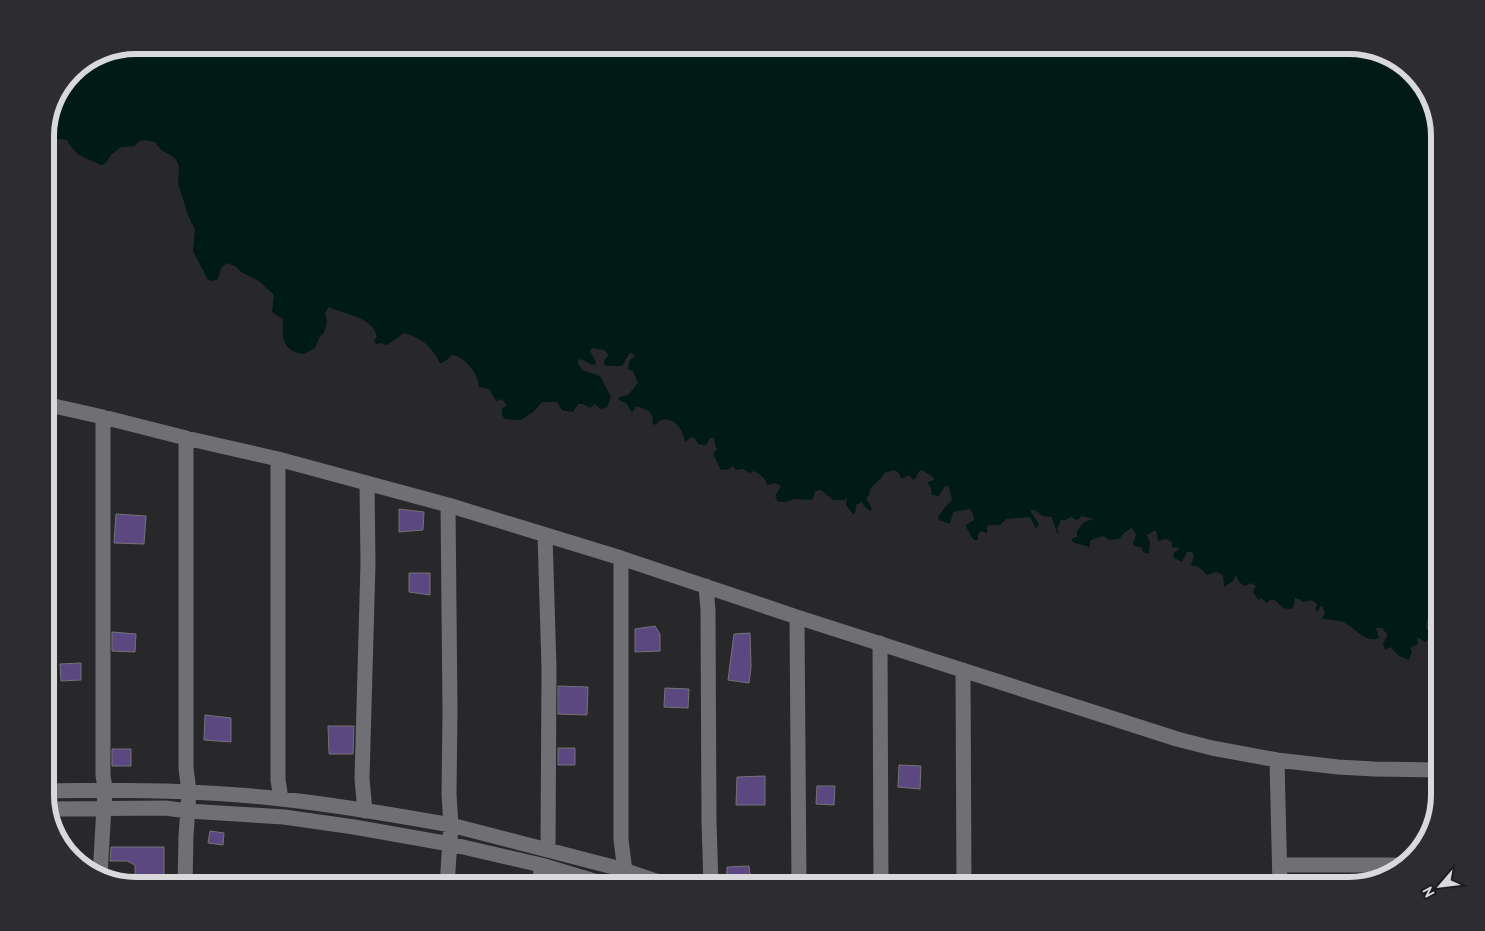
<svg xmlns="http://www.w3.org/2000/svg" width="1485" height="931" font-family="'PT Sans',sans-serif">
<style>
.water{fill:#001a14}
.building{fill:#5b4881;stroke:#747377}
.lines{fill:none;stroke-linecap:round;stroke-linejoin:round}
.minor{stroke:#706f73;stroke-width:15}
.rim{fill:none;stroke:#d9d9db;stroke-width:6}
</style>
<rect width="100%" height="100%" fill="#28272a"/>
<path class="water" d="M136 45H1349L1395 57 1428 90 1440 130V617L1436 611 1429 610 1426 627 1432 639 1424 642 1421 639 1417 638 1418 644 1410 648 1412 652 1409 660C1400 657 1397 655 1391 647L1385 650 1383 643 1388 635 1382 628H1376L1379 638C1366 644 1355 628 1345 623 1337 619 1329 621 1322 618L1325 614 1323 607 1320 606 1319 610 1315 611 1317 604 1311 600 1303 602 1299 599 1295 598 1294 606 1291 609 1283 608 1275 600H1270L1267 603 1261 598 1258 600 1253 592 1256 586 1251 583 1245 586 1239 582 1236 575 1233 581 1224 587 1223 575 1216 572 1207 575 1199 567 1191 565 1194 556 1192 552H1187L1182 562 1174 558 1173 554 1180 548 1172 547V542L1166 539 1158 541 1156 531H1154L1147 535 1150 543 1149 553 1148 554 1143 552 1141 547 1134 546 1133 544 1136 535 1132 528 1125 532 1119 539 1110 540 1103 536 1093 539 1090 541V548C1084 543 1074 546 1071 539L1077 537V531L1084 522 1094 519 1082 516 1077 520 1071 517 1065 520H1061L1057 529 1059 533H1057L1052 517 1043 516 1035 510H1031V512L1039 524 1036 529 1030 517 1006 519C997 529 999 524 988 525L987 527V533L981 531 978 534V540H974L966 527V525L974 520 973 513 970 509 953 512 950 524 939 520 938 518C941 512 947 505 952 500L949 486H945L939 496 932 495 931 488 928 484V482L934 480 933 477 922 470 918 472 916 478 913 480 909 475 902 479 898 472 894 470 884 473 882 477 870 489 869 495 866 498 872 509 870 511 866 508 862 502 856 505 855 514H853L846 505 847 497 844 500H833L821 490 815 491 813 499 811 500 795 499 785 502H778L775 496 781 486 775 483 767 485C765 477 760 474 753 471L750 473 743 469 736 470 733 466 729 469 721 470 713 454 717 449 715 445 714 438H710L706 445 698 444 694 437 690 438 685 442C684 427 667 410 655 425L652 423 653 417 649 411 636 406 632 413 627 404 619 400 618 398 629 394 638 383 633 371 628 369 630 360 635 356 632 353 629 354 622 366H606L604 364 605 359 609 355 604 350 592 348 590 351 595 360 596 364 592 365 581 359 577 361 582 370 600 376 611 397 607 407 601 409 595 404 590 408 583 404H578L573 412 562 410 557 402H542L533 412 521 420 505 419 502 415V408L507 406 502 399 496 401 490 390 486 388 479 387C479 374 464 355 451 355L448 359 442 363H440C431 346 422 338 404 333L387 345 381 343 376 344 374 340 377 337C373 317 346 315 329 307L325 313 327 322 324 333 319 338 315 348 304 354C282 351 282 338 283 319L272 312 274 295 259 281 241 272 235 266 226 263 221 268 218 279 213 281 208 280 206 276 193 251 195 230 188 215 178 183 179 166 175 158 160 149 155 142 145 140 140 141 134 146 121 147 111 155 105 164 101 165 79 155 71 147 67 140 61 139 45 140V130L72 71 102 52Z"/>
<path class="building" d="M399 509 424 512 423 530 399 532Z
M116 514 146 516 144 544 114 543Z
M409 573H430V595L409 592Z
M655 626 660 634V651L635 652V629Z
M112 632 136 634 135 652 112 651Z
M750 633 751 667 749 683 728 680 734 634Z
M81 663V680L61 681 60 664Z
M558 686 588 687 587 715 558 714Z
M665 688 689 689 688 708 664 707Z
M205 715 231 718V742L204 740Z
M328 726H354L353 754H329Z
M558 748H575V765H558Z
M112 749H131V766H112Z
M899 765 921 766 920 789 898 787Z
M765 776V805H736L737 777Z
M817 786H835L834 805 816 804Z
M210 831 224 833 223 845 208 843Z
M111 847H164V876H135V865L127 861H110Z
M749 866 750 874 745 886H726L727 867Z"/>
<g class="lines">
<path class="minor" d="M45 404 103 417 186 438 278 459 448 505 621 558 797 617 1177 739 1212 748 1277 760 1338 767 1374 769 1440 770
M278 459V780L281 799
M545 535 549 668 548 850
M621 558V840L625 871
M706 586 708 610 709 822 711 886
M797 617 799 886
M880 643 881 886
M963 670 964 886
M1277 760 1280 886
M45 791C124 789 203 790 281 799 338 805 395 815 451 825L621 869 671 886
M48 809 165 808 188 811 284 817 354 827 450 844 541 865 611 886
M365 811 362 779 368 563 367 484
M1280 865H1403
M100 876 105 789 103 775V417
M185 886 186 836 189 792 186 768V438
M447 886 451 825 449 794 450 712 448 505
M540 886 541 865"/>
</g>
<path d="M0 0H1485V931H0ZM136 54H1349A82 82 0 0 1 1431 136V795A82 82 0 0 1 1349 877H136A82 82 0 0 1 54 795V136A82 82 0 0 1 136 54Z" fill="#2d2d30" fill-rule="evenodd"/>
<path class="rim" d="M136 54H1349A82 82 0 0 1 1431 136V795A82 82 0 0 1 1349 877H136A82 82 0 0 1 54 795V136A82 82 0 0 1 136 54Z"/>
<g transform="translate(1440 886) rotate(242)" stroke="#1e1e21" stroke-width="4" paint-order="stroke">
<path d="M0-4L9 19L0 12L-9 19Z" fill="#d9d9db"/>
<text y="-8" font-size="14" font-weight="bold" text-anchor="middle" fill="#d9d9db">N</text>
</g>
</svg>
